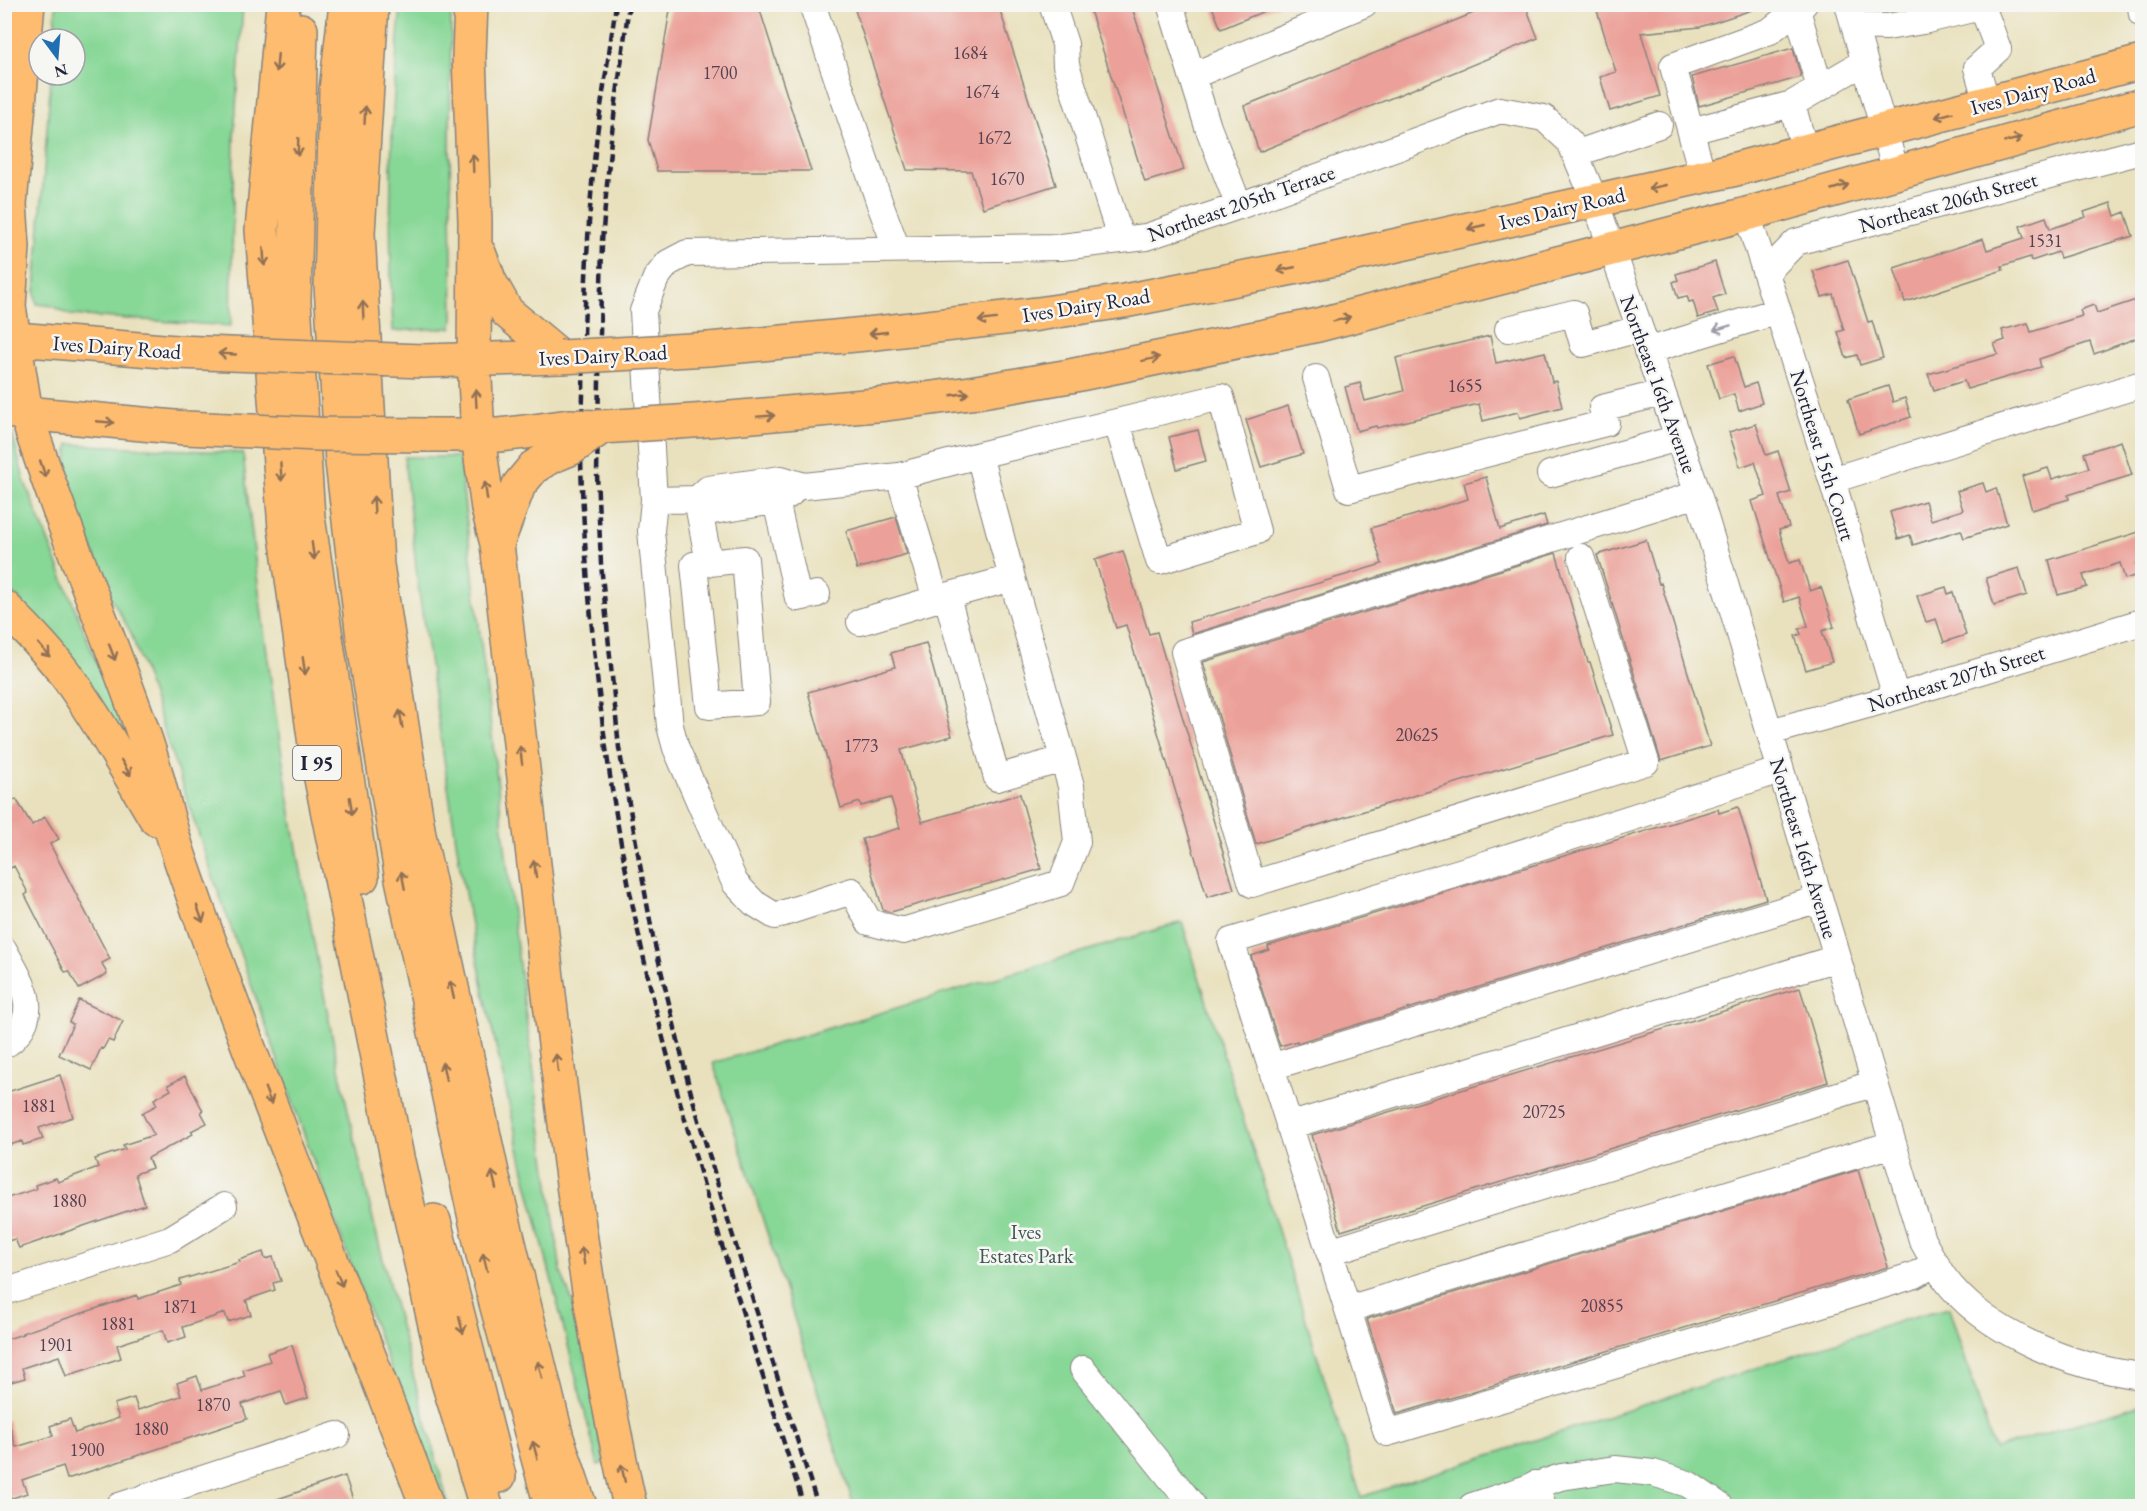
<svg xmlns="http://www.w3.org/2000/svg" width="2147" height="1511" font-family="'EB Garamond',serif">
<style>
.green{fill:#87d796;stroke:#547c68;stroke-width:1.5}
.building{fill:#eba099}
.lines{fill:none;stroke-linecap:round;stroke-linejoin:round}
.minor-casing{stroke:#86827c;stroke-width:28}
.major-casing{stroke:#86827c;stroke-width:36}
.highway-casing{stroke:#86827c;stroke-width:36}
.minor{stroke:#fff;stroke-width:26}
.major{stroke:#fdbc6f;stroke-width:33}
.highway{stroke:#fdbc6f;stroke-width:33}
.rail{stroke:#22223b;stroke-width:4.5;stroke-dasharray:9 4.5;stroke-linecap:butt}
.major-bridge-casing{stroke:#86827c;stroke-width:36;stroke-linecap:butt}
.highway-bridge-casing{stroke:#86827c;stroke-width:36;stroke-linecap:butt}
.major-bridge{stroke:#fdbc6f;stroke-width:33}
.highway-bridge{stroke:#fdbc6f;stroke-width:33}
.oneway{stroke:#906f55}
.oneway2{stroke:#9c9ca7}
.labels{text-anchor:middle;dominant-baseline:central;stroke-width:5;stroke-linejoin:round;paint-order:stroke}
.number-label{font-size:18px;fill:#544252}
.shield{fill:#f6f6f2;stroke:#626272;stroke-width:1.5}
.shield-label{font-size:20px;font-weight:bold;fill:#22223b}
.street-label{font-size:21px;fill:#22223b;stroke:#f6f6f2}
.park-label{font-size:21px;fill:#405856;stroke:#f6f6f2}
</style>
<rect width="100%" height="100%" fill="#f6f6f2"/>
<filter id="ink" filterUnits="userSpaceOnUse"><feTurbulence type="fractalNoise" baseFrequency=".0167" numOctaves="2"/><feDisplacementMap in="SourceGraphic" scale="12" xChannelSelector="R" yChannelSelector="G"/><feConvolveMatrix kernelMatrix="1 2 1 2 8 2 1 2 1" color-interpolation-filters="sRGB"/></filter>
<filter id="wash" filterUnits="userSpaceOnUse"><feTurbulence type="fractalNoise" baseFrequency=".008" numOctaves="4" result="noise"/><feDisplacementMap in="SourceGraphic" scale="24" xChannelSelector="R" yChannelSelector="G"/><feGaussianBlur stdDeviation="1.35" result="paint"/><feColorMatrix in="noise" values="0 0 0 0 0 0 0 0 0 0 0 0 0 0 0 0 0 1.4 0 .05"/><feComposite in="paint" operator="in"/></filter>
<g filter="url(#wash)">
<rect width="100%" height="100%" fill="#e9e1bd"/>
<path class="green" d="M56 5H243L234 137 231 326 70 315 53 306 37 304 35 293 51 75H75V39H54Z
M401 5H451L450 150 453 321 451 328 393 331C388 222 390 113 401 5Z
M4 432 12 433 24 480 123 729 117 730 21 601 5 586Z
M69 444 243 453C269 704 310 953 368 1198 392 1302 421 1404 449 1506H443L337 1227 212 874 131 633 110 596 73 498 66 470Z
M404 457H459L520 973 561 1272 579 1319 604 1463 598 1465 523 1166 485 997 460 867 418 585Z
M1182 922 1361 1497 1919 1315 1949 1308 1994 1449 2142 1404V1506H854L713 1063Z"/>
<g id="blocks">
<path class="building" d="M671 4H758L811 171H657L648 140Z
M853 4H998L1056 185 983 208 971 171 907 170Z
M1088 4H1131L1184 170 1145 182Z
M1211 4H1279V5L1221 29Z
M1496 4H1525L1538 38 1259 152 1244 106Z
M1595 4H1760L1761 7 1700 27 1641 33 1660 96 1610 111 1600 77 1616 72Z
M1793 48 1801 77 1699 106 1692 77Z
M2111 203 2115 216 2125 212 2133 236 2060 258 2058 252 2031 261 2030 257 2002 266 2003 270 1905 302 1894 268 1983 239 1987 250 2024 238 2020 226 2046 217 2050 229 2086 217 2084 212Z
M1848 260 1868 322 1872 321 1883 358 1860 365 1857 355 1846 358 1838 332 1844 330 1833 294 1822 297 1813 271Z
M1715 262 1725 294 1713 298 1718 312 1698 318 1693 301 1689 302 1687 296 1678 298 1673 282 1678 280 1676 274Z
M2142 298V336L2094 354 2090 342 2039 359 2041 367 1967 389 1964 381 1934 390 1928 374 1998 354 1994 344 2005 340 2002 330 2028 323 2031 332 2082 316 2080 310 2094 305 2097 313Z
M1490 336 1496 363 1545 352 1552 382 1556 381 1562 407 1520 418 1518 412 1483 421 1479 404 1377 428 1376 426 1357 431 1345 387 1360 383 1365 401 1404 391 1396 358Z
M1734 356 1744 387 1756 383 1762 403 1739 411 1734 394 1719 399 1708 364Z
M1888 386 1893 402 1905 398 1911 417 1859 434 1848 399Z
M1288 406 1303 454 1261 467 1246 420Z
M1756 424 1766 455 1778 451 1791 492 1779 496 1789 527 1779 530 1789 563 1800 560 1810 591 1821 587 1834 627 1822 631 1832 662 1806 670 1795 636 1801 634 1799 629 1808 626 1799 597 1784 602 1752 501 1766 496 1755 462 1740 467 1729 432Z
M1198 430 1206 461 1177 469 1169 437Z
M2121 441 2132 475 2068 495 2069 499 2032 510 2022 476 2048 468 2052 479 2089 468 2084 453Z
M1486 477 1500 529 1544 515 1547 525 1192 634 1189 622 1382 564 1371 528 1468 499 1464 483Z
M1983 483 1986 492 1996 488 2007 524 1964 538 1961 530 1913 545 1910 535 1898 539 1890 512 1925 501 1931 520 1963 510 1957 491Z
M896 517 907 554 857 569 846 531Z
M2142 531V562L2136 564 2140 574 2125 579 2120 563 2083 575 2087 587 2058 595 2049 560Z
M1646 540 1659 584 1661 583 1710 746 1661 761 1597 555Z
M1123 551 1149 634 1157 632 1234 889 1207 897 1126 625 1116 628 1095 560Z
M1556 553 1588 662H1590L1613 735 1256 844 1203 662Z
M2019 568 2027 595 1994 605 1986 578Z
M1946 587 1948 594 1953 592 1966 635 1944 642 1936 619 1926 622 1917 596Z
M926 643 952 736 901 750 922 822 1020 794 1041 869 891 912 883 910 862 839 900 828 891 798 861 806 860 802 841 808 808 692 895 667 891 653Z
M16 799 32 825 45 817 59 839 50 844 110 959 102 963 107 974 79 989 69 971 65 972 49 942 25 895 28 893 14 866 4 872V806Z
M1738 807 1766 899 1297 1043V1041L1280 1046 1251 956 1269 950 1268 946 1718 809 1719 813Z
M1800 988 1828 1082 1341 1231 1312 1135Z
M79 1000 123 1021 113 1042 108 1040 103 1049 101 1048 91 1070 59 1055 73 1024 69 1022Z
M60 1075 73 1117 39 1128 43 1139 23 1145 22 1141 4 1147V1093Z
M185 1076 203 1111 201 1112 207 1123 191 1131 193 1134 148 1158 152 1168 135 1174 145 1205 19 1248 15 1239 4 1242V1199L36 1189 35 1185 56 1178 58 1182 98 1167 95 1159 125 1149 123 1145 154 1135 142 1113 157 1105 154 1099 171 1090 168 1085Z
M1858 1170 1888 1267 1397 1414 1367 1319Z
M263 1252 265 1259 273 1257 281 1281 273 1283 275 1290 246 1300 251 1315 228 1322 225 1313 183 1327 186 1337 167 1343 163 1330 117 1345 121 1358 66 1376 59 1356 22 1368 25 1378 4 1384V1340L23 1334 22 1333 137 1295 138 1299 181 1285 180 1280 240 1262 239 1260Z
M292 1345 308 1398 286 1405 281 1391 242 1404 247 1419 67 1479 63 1466 22 1480 27 1493 4 1501V1421L8 1420 16 1447 53 1436 50 1426 70 1419 75 1433 119 1418 114 1404 134 1398 138 1410 181 1396 177 1383 197 1376 202 1390 245 1376 243 1370 270 1361 267 1353Z
M345 1476 355 1506H264L263 1504Z"/>
</g>
</g>
<g filter="url(#ink)">
<use href="#blocks" fill-opacity="0" stroke="#86827c" stroke-width="1.5"/>
<g class="lines">
<g class="minor-casing">
<path id="minor" d="M812 4 881 207 897 249
M1052 4 1065 44 1066 65 1121 240
M1170 4 1208 127 1239 206
M1848 4 1896 172
M2142 7H2141L2142 14
M1797 10 1820 88
M1854 26 1887 27 1923 21 1972 9 1980 10 1985 14 1998 49 1977 68 1987 103
M1192 76 1364 4
M1792 104 1805 151
M1691 131 1792 104 1864 62
M1575 154 1659 125
M1703 177 1673 66 1770 31 1804 4
M1747 214 1832 480 1896 697
M1766 273 1796 242 2142 151
M1508 329 1574 313 1583 344 1639 329
M1647 351 1778 311
M1316 378 1349 489 1606 423 1602 408 1662 393
M979 455 1012 578
M1550 474 1678 438
M899 476 936 599 1012 578 1071 786 1077 842 1061 883 903 931 869 922 852 891 775 916 754 903 735 883 676 748 670 726 651 531 654 500 643 311 656 278 668 263 687 253 1061 247 1146 237 1239 206 1500 110 1544 118 1570 142 1595 201 1698 494 1922 1240C1929 1252 1935 1264 1943 1276 1984 1334 2075 1368 2142 1376
M1832 480 2142 384
M697 499 709 563 694 565 709 706 757 702 745 559 709 563
M697 499 707 512 781 500 790 494
M654 500 697 499 708 489 781 479 804 486 899 476 979 455 1221 397 1257 531 1159 561 1117 423
M776 501 798 598 817 594
M1581 557 1646 762 1252 884 1184 652 1698 494
M947 597 997 778 1063 759
M860 622 936 599
M1770 732 1896 697 2142 622
M1781 770 1486 864 1231 941 1387 1433 1795 1312 1915 1275 1936 1263
M4 950C18 977 40 1005 18 1033 14 1038 11 1042 4 1045
M1271 1067 1819 899
M1289 1126 1837 958
M1329 1252 1779 1114 1875 1083
M4 1292 170 1239 224 1206
M1348 1309 1893 1144
M1083 1369 1193 1506
M1535 1484 1543 1506
M119 1506 337 1435
M1472 1506 1561 1477 1615 1469 1653 1473 1688 1484 1720 1506"/>
</g>
<g class="major-casing">
<path id="major" d="M4 338 176 352
M14 339 26 413
M709 349 876 333 1038 314 1124 301 1308 265 1732 170 2142 62
M474 360 478 436
M423 361 561 357
M4 411 185 428
M708 420 887 404 970 393 1070 376 1318 325 1747 214 2142 105
M428 435H499L533 431"/>
</g>
<g class="highway-casing">
<path id="highway" d="M283 4 262 230 285 528 317 759 397 1157 448 1382 486 1506
M346 4 336 90 331 286 342 462 363 638 402 879 483 1255 551 1506
M372 4 358 233 377 565 419 835 494 1182 557 1438 580 1506
M471 4 469 56 475 222 474 360
M301 30 294 301 308 517 362 877
M479 253 490 282 507 312 561 357
M14 339 9 306 13 247 10 204 28 4
M26 413C60 523 107 629 145 738 159 778 167 821 181 861 256 1079 346 1291 427 1506
M478 436 488 509 497 544C510 663 525 780 538 899 561 1102 585 1306 630 1506
M497 544 519 485 534 467
M4 607C27 629 50 653 69 679 101 724 128 772 156 819
M434 1221 499 1476"/>
</g>
<use href="#minor" class="minor"/>
<use href="#major" class="major"/>
<use href="#highway" class="highway"/>
<path class="rail" d="M616 4C610 48 603 91 597 134 587 220 584 308 583 395 582 426 580 457 582 488 590 659 613 831 653 998 695 1170 751 1338 804 1506
M629 4 611 139 602 241 597 474 601 564 619 748 653 937 689 1086 731 1230 818 1506"/>
<g class="major-bridge-casing">
<path id="major-bridge" d="M176 352 423 361
M561 357 709 349
M185 428 318 434 428 435
M533 431 569 426 602 427 708 420"/>
</g>
<g class="highway-bridge-casing">
<path id="highway-bridge" d="M534 467 550 457 572 448 602 427"/>
</g>
<use href="#major-bridge" class="major-bridge"/>
<use href="#highway-bridge" class="highway-bridge"/>
</g>
<defs><path id="oneway-shaft" d="M-6 0H5M1.5-3L5.5 0L1.5 3" fill="none" stroke-width="1.6" stroke-linecap="round" stroke-linejoin="round" transform="scale(1.5)"/></defs>
<g class="oneway">
<use href="#oneway-shaft" transform="translate(277 63) rotate(95)"/>
<use href="#oneway-shaft" transform="translate(365 115) rotate(-87)"/>
<use href="#oneway-shaft" transform="translate(1944 115) rotate(165)"/>
<use href="#oneway-shaft" transform="translate(2013 140) rotate(-15)"/>
<use href="#oneway-shaft" transform="translate(298 147) rotate(92)"/>
<use href="#oneway-shaft" transform="translate(473 163) rotate(-92)"/>
<use href="#oneway-shaft" transform="translate(1657 187) rotate(167)"/>
<use href="#oneway-shaft" transform="translate(1840 187) rotate(-16)"/>
<use href="#oneway-shaft" transform="translate(1476 227) rotate(167)"/>
<use href="#oneway-shaft" transform="translate(264 257) rotate(86)"/>
<use href="#oneway-shaft" transform="translate(1286 269) rotate(169)"/>
<use href="#oneway-shaft" transform="translate(363 310) rotate(-93)"/>
<use href="#oneway-shaft" transform="translate(1342 319) rotate(-15)"/>
<use href="#oneway-shaft" transform="translate(987 320) rotate(173)"/>
<use href="#oneway-shaft" transform="translate(878 333) rotate(174)"/>
<use href="#oneway-shaft" transform="translate(227 354) rotate(-177)"/>
<use href="#oneway-shaft" transform="translate(1151 359) rotate(-12)"/>
<use href="#oneway-shaft" transform="translate(960 394) rotate(-8)"/>
<use href="#oneway-shaft" transform="translate(476 398) rotate(-93)"/>
<use href="#oneway-shaft" transform="translate(766 416) rotate(-4)"/>
<use href="#oneway-shaft" transform="translate(105 422) rotate(5)"/>
<use href="#oneway-shaft" transform="translate(43 469) rotate(71)"/>
<use href="#oneway-shaft" transform="translate(281 472) rotate(86)"/>
<use href="#oneway-shaft" transform="translate(486 491) rotate(-98)"/>
<use href="#oneway-shaft" transform="translate(374 505) rotate(-93)"/>
<use href="#oneway-shaft" transform="translate(313 551) rotate(82)"/>
<use href="#oneway-shaft" transform="translate(44 650) rotate(49)"/>
<use href="#oneway-shaft" transform="translate(112 652) rotate(69)"/>
<use href="#oneway-shaft" transform="translate(304 666) rotate(82)"/>
<use href="#oneway-shaft" transform="translate(401 719) rotate(-99)"/>
<use href="#oneway-shaft" transform="translate(521 755) rotate(-97)"/>
<use href="#oneway-shaft" transform="translate(126 768) rotate(59)"/>
<use href="#oneway-shaft" transform="translate(351 806) rotate(82)"/>
<use href="#oneway-shaft" transform="translate(535 869) rotate(-97)"/>
<use href="#oneway-shaft" transform="translate(403 880) rotate(-101)"/>
<use href="#oneway-shaft" transform="translate(200 914) rotate(70)"/>
<use href="#oneway-shaft" transform="translate(452 990) rotate(-102)"/>
<use href="#oneway-shaft" transform="translate(557 1063) rotate(-97)"/>
<use href="#oneway-shaft" transform="translate(444 1071) rotate(-102)"/>
<use href="#oneway-shaft" transform="translate(268 1096) rotate(69)"/>
<use href="#oneway-shaft" transform="translate(494 1180) rotate(-103)"/>
<use href="#oneway-shaft" transform="translate(583 1256) rotate(-99)"/>
<use href="#oneway-shaft" transform="translate(485 1262) rotate(-104)"/>
<use href="#oneway-shaft" transform="translate(339 1278) rotate(68)"/>
<use href="#oneway-shaft" transform="translate(461 1325) rotate(76)"/>
<use href="#oneway-shaft" transform="translate(540 1370) rotate(-104)"/>
<use href="#oneway-shaft" transform="translate(535 1450) rotate(-105)"/>
<use href="#oneway-shaft" transform="translate(623 1473) rotate(-102)"/>
</g>
<use class="oneway2" href="#oneway-shaft" transform="translate(1722 328) rotate(163)"/>
</g>
<g class="labels">
<g class="number-label">
<text x="970" y="52">1684</text>
<text x="720" y="72">1700</text>
<text x="982" y="91">1674</text>
<text x="994" y="137">1672</text>
<text x="1007" y="178">1670</text>
<text x="2045" y="240">1531</text>
<text x="1465" y="385">1655</text>
<text x="1417" y="734">20625</text>
<text x="861" y="745">1773</text>
<text x="39" y="1105">1881</text>
<text x="1544" y="1111">20725</text>
<text x="69" y="1200">1880</text>
<text x="1602" y="1305">20855</text>
<text x="180" y="1306">1871</text>
<text x="118" y="1323">1881</text>
<text x="56" y="1344">1901</text>
<text x="213" y="1404">1870</text>
<text x="151" y="1428">1880</text>
<text x="87" y="1449">1900</text>
</g>
<rect class="shield" x="293" y="746" width="48" height="34" rx="4.5"/>
<g class="shield-label">
<text x="317" y="763">I 95</text>
</g>
<g class="street-label">
<text transform="translate(2033 91) rotate(-15)">Ives Dairy Road</text>
<text transform="translate(1948 202) rotate(-15)">Northeast 206th Street</text>
<text transform="translate(1241 203) rotate(-19)">Northeast 205th Terrace</text>
<text transform="translate(1562 208) rotate(-13)">Ives Dairy Road</text>
<text transform="translate(1086 305) rotate(-9)">Ives Dairy Road</text>
<text transform="translate(117 347) rotate(4)">Ives Dairy Road</text>
<text transform="translate(603 355) rotate(-3)">Ives Dairy Road</text>
<text transform="translate(1659 384) rotate(70)">Northeast 16th Avenue</text>
<text transform="translate(1823 455) rotate(73)">Northeast 15th Court</text>
<text transform="translate(1956 678) rotate(-17)">Northeast 207th Street</text>
<text transform="translate(1804 848) rotate(73)">Northeast 16th Avenue</text>
</g>
<g class="park-label">
<text x="1026" y="1231">Ives<tspan x="1026" dy="24">Estates Park</tspan></text>
</g>
</g>
<rect width="2147" height="1511" fill="none" stroke="#f6f6f2" stroke-width="24"/>
<g transform="translate(57 57) rotate(164)"><circle r="28" fill="#f6f6f2" stroke="#a1a1a9" stroke-width="1.5"/>
<path d="M0-4.5L10 22L0 15L-10 22Z" fill="#1f6fb2"/>
<text y="-9" font-size="16" font-weight="bold" text-anchor="middle" fill="#22223b">N</text>
</g>
</svg>
